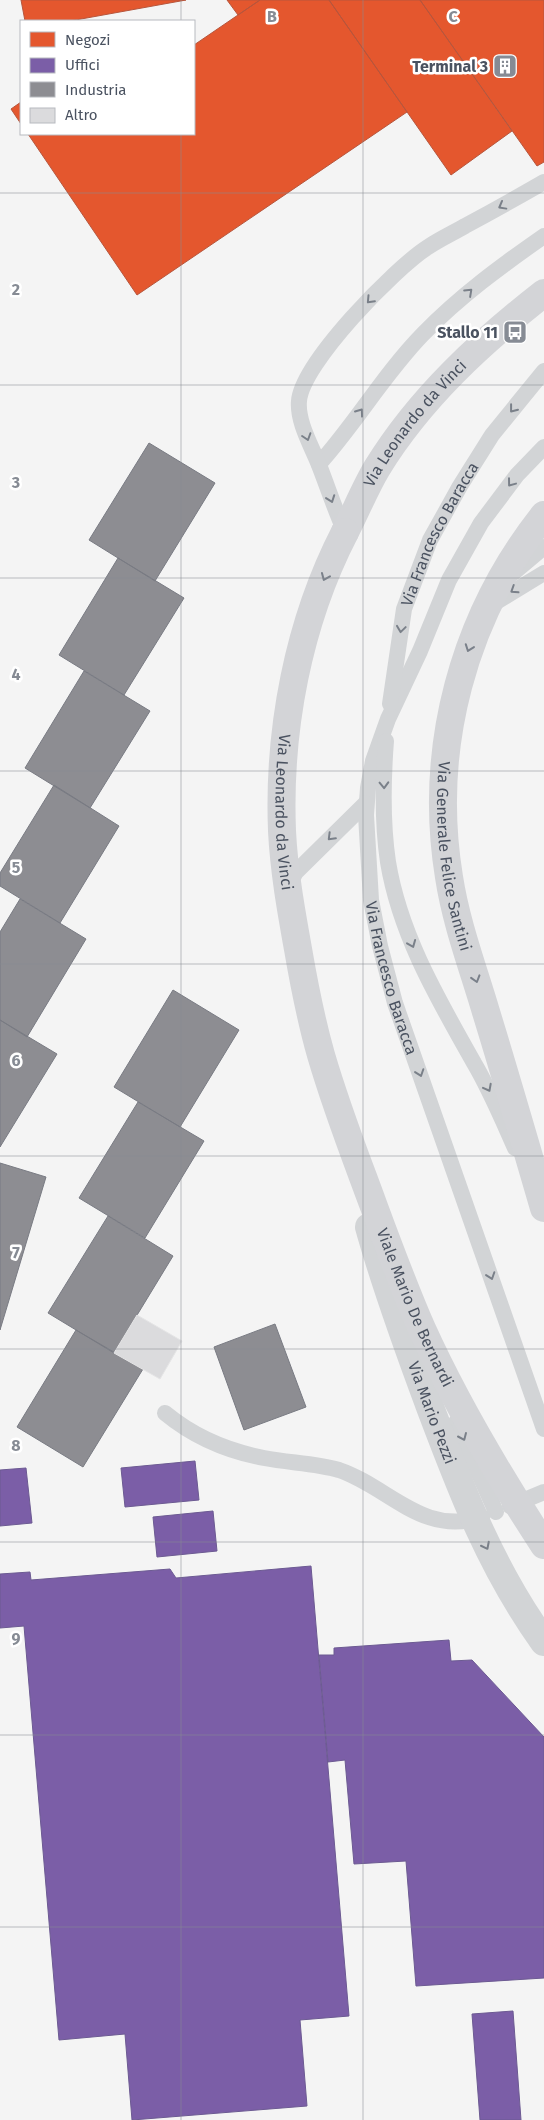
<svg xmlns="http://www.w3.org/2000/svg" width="544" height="2120" font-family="'Fira Sans',sans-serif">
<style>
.shops{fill:#e4572e;stroke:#b6563d}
.offices{fill:#7b5ea7;stroke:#6c5a92}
.industry{fill:#8d8d92;stroke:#797b83}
.building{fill:#dbdbdd;stroke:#e5e5e6}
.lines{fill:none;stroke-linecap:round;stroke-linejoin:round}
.service{stroke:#d2d4d6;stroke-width:16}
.secondary{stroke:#d3d4d7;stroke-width:28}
.tertiary-bridge{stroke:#d2d4d6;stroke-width:28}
.secondary-bridge{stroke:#d3d4d7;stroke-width:28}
.oneway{stroke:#7a8089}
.oneway2{stroke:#7a808a}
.grid{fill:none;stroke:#868b94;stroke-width:1;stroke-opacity:0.55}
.labels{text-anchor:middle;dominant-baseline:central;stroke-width:5;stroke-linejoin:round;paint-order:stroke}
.poi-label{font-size:16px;font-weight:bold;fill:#4a5260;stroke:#fff;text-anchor:end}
.street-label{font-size:16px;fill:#4a5260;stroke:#fff}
.grid-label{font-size:16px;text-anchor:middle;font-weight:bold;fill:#868b94;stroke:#fff;stroke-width:5;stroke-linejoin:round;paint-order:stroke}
</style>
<rect width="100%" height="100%" fill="#f4f4f4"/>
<path class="shops" d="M21 0H186L70 21H25Z
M227 0H260L238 15Z
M260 0H329L407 112 137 295 28 134H194V45Z
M329 0H420L512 131 451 175Z
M420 0H544V162L537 166Z
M21 102V124L11 109Z"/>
<path class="offices" d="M195 1461 199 1500 125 1507 121 1468Z
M26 1468 32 1523 0 1526V1470Z
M213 1511 217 1551 157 1557 153 1517Z
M311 1566 349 2016 300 2020 307 2106 132 2120 125 2034 59 2040 24 1626 0 1628V1574L30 1572 31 1580 170 1569 176 1578Z
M449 1640 451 1661 472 1660 544 1737V1978L416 1986 406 1861 354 1864 345 1760 328 1762 319 1655H334V1648Z
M513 2011 521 2120H480L472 2014Z"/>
<path class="industry" d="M149 443 215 483 155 581 89 540Z
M118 558 184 598 124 695 59 655Z
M84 671 150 711 90 808 25 768Z
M54 785 119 826 60 923 0 886V873Z
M20 899 86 939 27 1037 0 1020V932Z
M173 990 239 1030 180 1127 114 1087Z
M0 1020 57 1054 0 1147Z
M138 1102 204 1141 145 1238 79 1198Z
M0 1163 46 1177 0 1330Z
M108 1216 173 1256 114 1353 48 1313Z
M275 1324 306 1407 244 1430 214 1347Z
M76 1330 143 1369 83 1467 17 1427Z"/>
<path class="building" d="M137 1315 182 1341 160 1379 114 1353Z"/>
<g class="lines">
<g class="service">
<path id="s1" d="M544 447 517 475 481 523 449 580 420 651 388 719 373 761 368 788 366 815 371 900 380 946 395 1003 544 1429"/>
<path d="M319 464C356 423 384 374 423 334 460 296 501 266 544 236"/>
<path d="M345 532C335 510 328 488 319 465 312 447 297 422 299 401 302 363 395 268 428 247 440 239 453 233 465 226 491 212 518 197 544 182"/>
<path d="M513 573 544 547"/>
<path d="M493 604 544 573"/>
<path id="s2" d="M390 704 404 609 430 540 460 486 492 435 544 371"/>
<path d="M386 741C383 780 382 822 388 862 400 935 438 999 474 1063 490 1090 502 1119 515 1148"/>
<path d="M288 886 296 872 366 803"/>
<path d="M165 1413C194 1437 227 1451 264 1458 289 1463 315 1463 339 1470 389 1487 423 1537 482 1517"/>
<path d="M456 1422 496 1512"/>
<path d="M510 1506 544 1492"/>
</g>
<g class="secondary">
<path id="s3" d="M544 515C463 617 428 748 449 877 456 923 473 968 486 1012 506 1077 525 1143 544 1208"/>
<path id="s4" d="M345 532C356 511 365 488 377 468 420 398 480 343 544 293"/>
</g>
<path class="tertiary-bridge" id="s5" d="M369 1227C386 1288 408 1348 430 1407 462 1492 491 1568 544 1642"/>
<path class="secondary-bridge" id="s6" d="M345 532C298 623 278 730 282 831 284 871 291 910 298 949 304 984 311 1020 321 1055 333 1096 348 1137 363 1177 382 1228 400 1279 422 1329 456 1404 499 1476 544 1545"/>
</g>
<defs><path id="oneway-chevron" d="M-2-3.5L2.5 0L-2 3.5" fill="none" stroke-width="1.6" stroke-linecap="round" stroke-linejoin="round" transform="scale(1.25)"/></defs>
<g class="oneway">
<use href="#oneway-chevron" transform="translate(502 206) rotate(151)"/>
<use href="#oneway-chevron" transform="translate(469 292) rotate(-43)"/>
<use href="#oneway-chevron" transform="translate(370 300) rotate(133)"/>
<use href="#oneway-chevron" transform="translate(513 409) rotate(128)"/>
<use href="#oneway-chevron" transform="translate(360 412) rotate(-54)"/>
<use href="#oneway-chevron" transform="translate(307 437) rotate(72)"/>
<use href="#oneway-chevron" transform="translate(511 483) rotate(127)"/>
<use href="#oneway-chevron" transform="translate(331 499) rotate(70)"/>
<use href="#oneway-chevron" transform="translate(514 590) rotate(147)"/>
<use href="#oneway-chevron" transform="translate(401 629) rotate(98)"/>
<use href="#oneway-chevron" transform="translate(384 785) rotate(88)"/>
<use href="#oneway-chevron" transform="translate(331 837) rotate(135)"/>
<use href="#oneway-chevron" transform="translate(412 944) rotate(68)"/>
<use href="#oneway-chevron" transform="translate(420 1073) rotate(71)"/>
<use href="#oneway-chevron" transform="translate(488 1088) rotate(62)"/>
<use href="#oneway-chevron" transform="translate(491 1276) rotate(71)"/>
<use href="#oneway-chevron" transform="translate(463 1437) rotate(66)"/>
<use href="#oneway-chevron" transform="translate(486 1546) rotate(63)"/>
</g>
<g class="oneway2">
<use href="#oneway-chevron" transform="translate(325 577) rotate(113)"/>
<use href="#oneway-chevron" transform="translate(469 648) rotate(110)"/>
<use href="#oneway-chevron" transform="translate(476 979) rotate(73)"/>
</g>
<path class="grid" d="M181 0V21M363 0V2120M181 134V2120M0 193H544M0 385H544M0 578H544M0 771H544M0 964H544M0 1156H544M0 1349H544M0 1542H544M0 1735H544M0 1927H544"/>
<defs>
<g id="building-square" transform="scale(1.25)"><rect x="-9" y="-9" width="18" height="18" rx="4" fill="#868b94" stroke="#fff"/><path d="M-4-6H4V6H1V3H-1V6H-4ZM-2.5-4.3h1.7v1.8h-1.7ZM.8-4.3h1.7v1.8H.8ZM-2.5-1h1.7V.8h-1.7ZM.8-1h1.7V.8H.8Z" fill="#fff"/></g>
<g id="bus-square" transform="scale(1.25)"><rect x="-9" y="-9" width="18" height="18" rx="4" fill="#868b94" stroke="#fff"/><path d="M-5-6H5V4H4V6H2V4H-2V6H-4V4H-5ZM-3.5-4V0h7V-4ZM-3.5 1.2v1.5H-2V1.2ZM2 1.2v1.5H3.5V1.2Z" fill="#fff"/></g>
</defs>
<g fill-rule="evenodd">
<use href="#building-square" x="505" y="66"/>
<use href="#bus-square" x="515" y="332"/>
</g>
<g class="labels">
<g class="poi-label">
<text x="488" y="66">Terminal 3</text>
<text x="498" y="332">Stallo 11</text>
</g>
<g class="street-label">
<text stroke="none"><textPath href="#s4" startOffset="130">Via Leonardo da Vinci</textPath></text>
<text stroke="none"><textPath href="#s2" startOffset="179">Via Francesco Baracca</textPath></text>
<text stroke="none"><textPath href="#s6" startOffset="290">Via Leonardo da Vinci</textPath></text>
<text stroke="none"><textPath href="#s3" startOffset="365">Via Generale Felice Santini</textPath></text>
<text stroke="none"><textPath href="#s1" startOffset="581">Via Francesco Baracca</textPath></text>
<text stroke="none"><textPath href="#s6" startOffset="806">Viale Mario De Bernardi</textPath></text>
<text stroke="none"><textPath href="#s5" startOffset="196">Via Mario Pezzi</textPath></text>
</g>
</g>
<g class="grid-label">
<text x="272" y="22">B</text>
<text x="453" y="22">C</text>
<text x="16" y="295">2</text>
<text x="16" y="488">3</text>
<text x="16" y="680">4</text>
<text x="16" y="873">5</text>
<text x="16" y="1066">6</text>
<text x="16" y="1258">7</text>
<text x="16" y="1451">8</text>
<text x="16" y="1644">9</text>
</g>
<rect x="20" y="20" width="175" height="115" fill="#ffffff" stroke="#b7babf"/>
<rect x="30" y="32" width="25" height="15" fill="#e4572e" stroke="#b7babf"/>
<text x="65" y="45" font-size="15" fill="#4a5260">Negozi</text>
<rect x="30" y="58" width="25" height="15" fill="#7b5ea7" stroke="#b7babf"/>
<text x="65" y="70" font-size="15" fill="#4a5260">Uffici</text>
<rect x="30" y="82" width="25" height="15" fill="#8d8d92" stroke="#b7babf"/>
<text x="65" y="95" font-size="15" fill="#4a5260">Industria</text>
<rect x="30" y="108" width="25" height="15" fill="#dbdbdd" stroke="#b7babf"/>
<text x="65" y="120" font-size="15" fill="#4a5260">Altro</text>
</svg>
